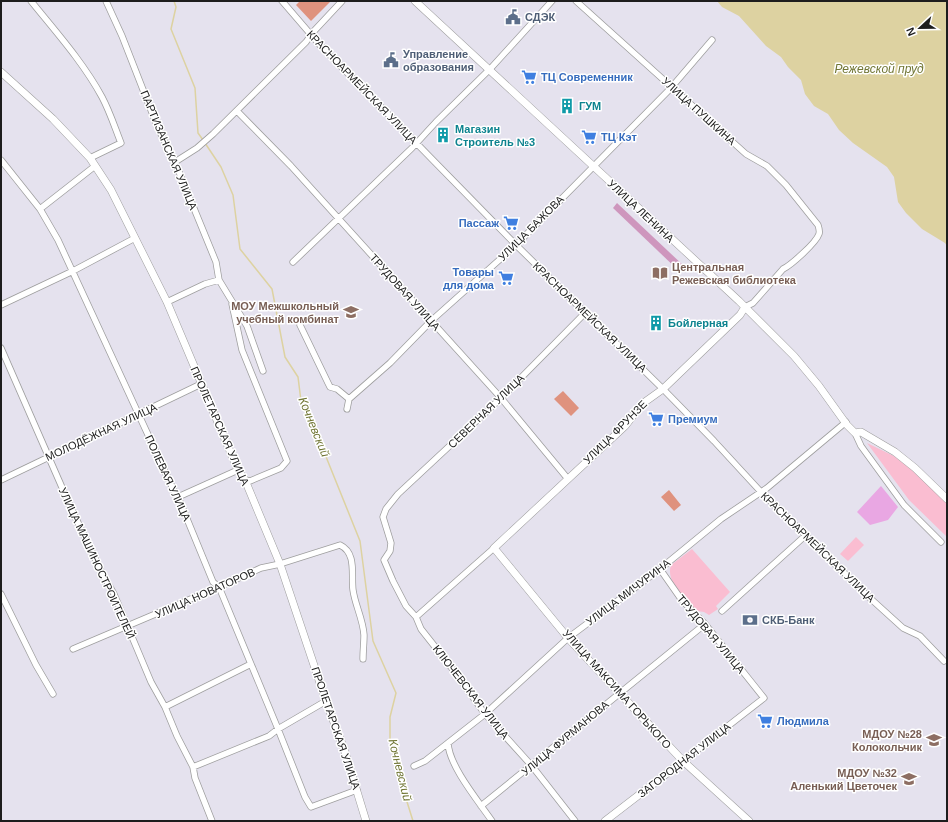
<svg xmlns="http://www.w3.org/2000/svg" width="948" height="822" font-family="Helvetica,sans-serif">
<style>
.grass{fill:#e9a7e3}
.forest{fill:#ce96bd}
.park{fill:#fabdd1}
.pitch{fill:#df927e}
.water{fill:#ddd2a1}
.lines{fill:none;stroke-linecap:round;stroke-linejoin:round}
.stream{stroke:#ddd2a1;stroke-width:1.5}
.minor-casing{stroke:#9e9e9e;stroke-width:7}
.tertiary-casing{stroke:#9e9e9e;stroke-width:8}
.minor{stroke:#fff;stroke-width:5.5}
.tertiary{stroke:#fff;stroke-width:7}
.labels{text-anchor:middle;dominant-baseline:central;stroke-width:3;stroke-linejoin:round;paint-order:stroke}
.service-label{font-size:11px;font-weight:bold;fill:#4e5e75;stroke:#fff;text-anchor:start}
.shop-label{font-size:11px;font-weight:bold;fill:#366cbe;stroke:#fff;text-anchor:start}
.street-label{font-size:11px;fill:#1d1d1d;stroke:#fff}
.culture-label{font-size:11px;font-weight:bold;fill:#0d838f;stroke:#fff;text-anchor:start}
.education-label{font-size:11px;font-weight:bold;fill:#785e54;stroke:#fff;text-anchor:end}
.water-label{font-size:12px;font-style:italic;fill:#717635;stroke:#fff}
</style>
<rect width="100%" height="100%" fill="#e5e2ee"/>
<path class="grass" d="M881 486 898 507 888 520 870 525 857 512Z"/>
<path class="forest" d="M617 203 685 267 680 272 613 208Z"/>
<path class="park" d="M867 443 900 459 911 467 947 502V537L909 500Z
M856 537 864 545 848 561 840 554Z
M692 549 730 592 716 606 718 609 709 615 704 612 697 611C687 599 665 583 671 565Z"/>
<path class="pitch" d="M300 1H331L311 21 296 5Z
M563 391 579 408 571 416 554 399Z
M669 490 681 505 674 511 661 497Z"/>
<path class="water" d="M717 1H947V246L945 243 922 229 906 213 898 202 894 177 887 167 853 143 839 130 828 114 814 106 805 94 801 80 788 67 781 57 766 46 739 16 722 7Z"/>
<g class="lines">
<path class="stream" d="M174 1 176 7 171 29 195 88 198 133 203 140
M205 143 221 167 233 195 240 249 272 289 285 357 298 377 301 401 312 422 360 541 373 641 396 693 390 717V741L398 773 413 821"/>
<g class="minor-casing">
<path id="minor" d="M31 1C56 32 83 62 102 97 110 112 115 128 121 143L90 158
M106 1 122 36 158 128 175 162 216 262 219 280 247 326 263 371
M282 1 319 44 382 108 516 245 663 389 714 441 761 492 871 599 903 628 920 636 944 661
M576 1 746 154 767 166 786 185 818 225C819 228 820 231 819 234 816 243 791 265 783 269L753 303 745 307
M237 111 291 166 501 398 568 479
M1 160 40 209 58 240 174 491 178 497 213 582 219 587 278 729 305 797 311 807 357 790
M175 162 197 148 213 134 306 42 314 31 342 1
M40 209 95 166
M293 262 412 148 436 122 491 68 552 1
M167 302 205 284 219 280
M232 304 242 350 287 461 281 468 250 481 245 480
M1 305 73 271 135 238
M300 325 328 383 330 387 337 389 349 399
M1 348 71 508 102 573 114 594 151 682 165 707 177 736 193 767 195 778 212 821
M347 409 349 399 390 363 431 321 516 245 670 89 712 40
M855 433 861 446 904 505 941 542
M1 480 201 384
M178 497 238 470
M660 569 681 599 705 624 764 698 683 761
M1 594 36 665 53 694
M722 611 806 535
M416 617 494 548
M73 649 219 587 261 568 280 564 340 545C357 553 351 575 353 590 355 605 363 619 364 635 364 643 363 651 363 659
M165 707 251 664
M448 743C449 766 479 802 492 821
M414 766 425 761 485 714 568 638 660 569 721 519 767 488 846 422
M193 767 269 736 278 729 326 701
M481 806 705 624
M575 821 532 766 485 714 451 667 421 629 416 617 406 606 393 581 384 560 390 551 391 543 383 517 386 509 398 494 501 398 585 313"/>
</g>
<g class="tertiary-casing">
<path id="tertiary" d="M415 1 739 301 794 356 819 386 847 425 855 433 861 432 895 452 915 468 947 499
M1 72 53 119 90 158 111 190 167 302 238 470 245 480 280 564 326 701 344 749 366 821
M745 307 740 315 663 389 642 404 625 426 494 548 568 638 683 761 749 821
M605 821 683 761"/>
</g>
<use href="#minor" class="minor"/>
<use href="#tertiary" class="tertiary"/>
</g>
<defs>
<g id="civic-bare" transform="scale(1.2)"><path d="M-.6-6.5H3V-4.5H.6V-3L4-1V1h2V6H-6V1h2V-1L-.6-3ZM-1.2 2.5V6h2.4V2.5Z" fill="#5c6f8a" stroke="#fff" stroke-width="2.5" paint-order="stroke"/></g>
<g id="supermarket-bare" transform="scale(1.2)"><path d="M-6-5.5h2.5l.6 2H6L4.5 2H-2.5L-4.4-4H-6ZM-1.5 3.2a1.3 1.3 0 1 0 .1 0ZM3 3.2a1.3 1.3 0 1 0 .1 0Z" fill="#3f7fe0" stroke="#fff" stroke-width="2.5" paint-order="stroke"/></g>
<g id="building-bare" transform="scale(1.2)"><path d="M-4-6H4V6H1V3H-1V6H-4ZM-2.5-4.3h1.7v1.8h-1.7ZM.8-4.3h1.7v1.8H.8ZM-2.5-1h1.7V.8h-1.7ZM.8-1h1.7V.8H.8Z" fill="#0f9aa8" stroke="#fff" stroke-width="2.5" paint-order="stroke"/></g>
<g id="library-bare" transform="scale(1.2)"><path d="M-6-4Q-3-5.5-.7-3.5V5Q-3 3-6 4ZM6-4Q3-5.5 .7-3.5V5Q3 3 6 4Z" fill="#8d6e63" stroke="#fff" stroke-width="2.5" paint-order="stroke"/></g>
<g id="school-bare" transform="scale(1.2)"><path d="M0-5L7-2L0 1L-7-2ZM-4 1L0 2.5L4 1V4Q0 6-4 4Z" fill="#8d6e63" stroke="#fff" stroke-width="2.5" paint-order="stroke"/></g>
<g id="bank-bare" transform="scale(1.2)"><path d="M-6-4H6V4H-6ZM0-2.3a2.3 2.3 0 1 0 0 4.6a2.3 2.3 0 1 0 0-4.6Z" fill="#5c6f8a" stroke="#fff" stroke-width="2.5" paint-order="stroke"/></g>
</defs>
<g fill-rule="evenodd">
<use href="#civic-bare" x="513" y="17"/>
<use href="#civic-bare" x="391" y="60"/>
<use href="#supermarket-bare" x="529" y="77"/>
<use href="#building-bare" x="567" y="106"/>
<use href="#building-bare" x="443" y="135"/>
<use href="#supermarket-bare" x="589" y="137"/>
<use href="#supermarket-bare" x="511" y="223"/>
<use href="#library-bare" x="660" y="273"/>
<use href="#supermarket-bare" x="506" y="278"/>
<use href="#school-bare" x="351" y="312"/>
<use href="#building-bare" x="656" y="323"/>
<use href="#supermarket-bare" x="656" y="419"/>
<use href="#bank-bare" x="750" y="620"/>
<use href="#supermarket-bare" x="765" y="721"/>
<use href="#school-bare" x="934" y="740"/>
<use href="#school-bare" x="909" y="779"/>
</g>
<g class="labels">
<g class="service-label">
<text x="525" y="17">СДЭК</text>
<text x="403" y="54">Управление<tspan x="403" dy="13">образования</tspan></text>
<text x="762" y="620">СКБ-Банк</text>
</g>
<g class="shop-label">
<text x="541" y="77">ТЦ Современник</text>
<text x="601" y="137">ТЦ Кэт</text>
<text x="499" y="223" text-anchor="end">Пассаж</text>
<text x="494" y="272" text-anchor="end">Товары<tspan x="494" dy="13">для дома</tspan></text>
<text x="668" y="419">Премиум</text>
<text x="777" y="721">Людмила</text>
</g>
<g class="street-label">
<text transform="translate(362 87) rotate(46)">КРАСНОАРМЕЙСКАЯ УЛИЦА</text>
<text transform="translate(699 111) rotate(42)">УЛИЦА ПУШКИНА</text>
<text transform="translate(169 150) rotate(67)">ПАРТИЗАНСКАЯ УЛИЦА</text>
<text transform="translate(641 211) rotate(43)">УЛИЦА ЛЕНИНА</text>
<text transform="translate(531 228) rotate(-45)">УЛИЦА БАЖОВА</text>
<text transform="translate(405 292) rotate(48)">ТРУДОВАЯ УЛИЦА</text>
<text transform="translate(590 317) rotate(44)">КРАСНОАРМЕЙСКАЯ УЛИЦА</text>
<text transform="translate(486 411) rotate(-44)">СЕВЕРНАЯ УЛИЦА</text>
<text transform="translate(220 426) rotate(66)">ПРОЛЕТАРСКАЯ УЛИЦА</text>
<text transform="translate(101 432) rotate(-25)">МОЛОДЁЖНАЯ УЛИЦА</text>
<text transform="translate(615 432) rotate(-45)">УЛИЦА ФРУНЗЕ</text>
<text transform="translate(168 478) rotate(65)">ПОЛЕВАЯ УЛИЦА</text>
<text transform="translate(818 547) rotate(44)">КРАСНОАРМЕЙСКАЯ УЛИЦА</text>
<text transform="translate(97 563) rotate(65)">УЛИЦА МАШИНОСТРОИТЕЛЕЙ</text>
<text transform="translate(628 592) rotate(-37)">УЛИЦА МИЧУРИНА</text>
<text transform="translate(205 593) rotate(-24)">УЛИЦА НОВАТОРОВ</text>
<text transform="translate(711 634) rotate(50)">ТРУДОВАЯ УЛИЦА</text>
<text transform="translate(617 689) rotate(48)">УЛИЦА МАКСИМА ГОРЬКОГО</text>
<text transform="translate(471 692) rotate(52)">КЛЮЧЕВСКАЯ УЛИЦА</text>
<text transform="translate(336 728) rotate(71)">ПРОЛЕТАРСКАЯ УЛИЦА</text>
<text transform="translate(565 738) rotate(-40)">УЛИЦА ФУРМАНОВА</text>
<text transform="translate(684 760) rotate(-38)">ЗАГОРОДНАЯ УЛИЦА</text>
</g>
<g class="culture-label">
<text x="579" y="106">ГУМ</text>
<text x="455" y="129">Магазин<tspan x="455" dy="13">Строитель №3</tspan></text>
<text x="668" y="323">Бойлерная</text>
</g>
<g class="education-label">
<text x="672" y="267" text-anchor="start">Центральная<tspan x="672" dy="13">Режевская библиотека</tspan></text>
<text x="339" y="306">МОУ Межшкольный<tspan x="339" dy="13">учебный комбинат</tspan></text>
<text x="922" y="734">МДОУ №28<tspan x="922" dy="13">Колокольчик</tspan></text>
<text x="897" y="773">МДОУ №32<tspan x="897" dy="13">Аленький Цветочек</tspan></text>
</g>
<g class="water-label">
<text x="879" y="69">Режевской пруд</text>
<text transform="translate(314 427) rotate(68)">Кочневский</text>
<text transform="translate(400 770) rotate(76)">Кочневский</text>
</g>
</g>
<rect width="948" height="822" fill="none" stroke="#1d1d1d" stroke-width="4"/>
<g transform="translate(920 28) rotate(248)" stroke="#ffffff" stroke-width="3" paint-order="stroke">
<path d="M0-3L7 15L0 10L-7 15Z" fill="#1d1d1d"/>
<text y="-6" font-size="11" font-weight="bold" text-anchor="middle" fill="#1d1d1d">N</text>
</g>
</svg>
